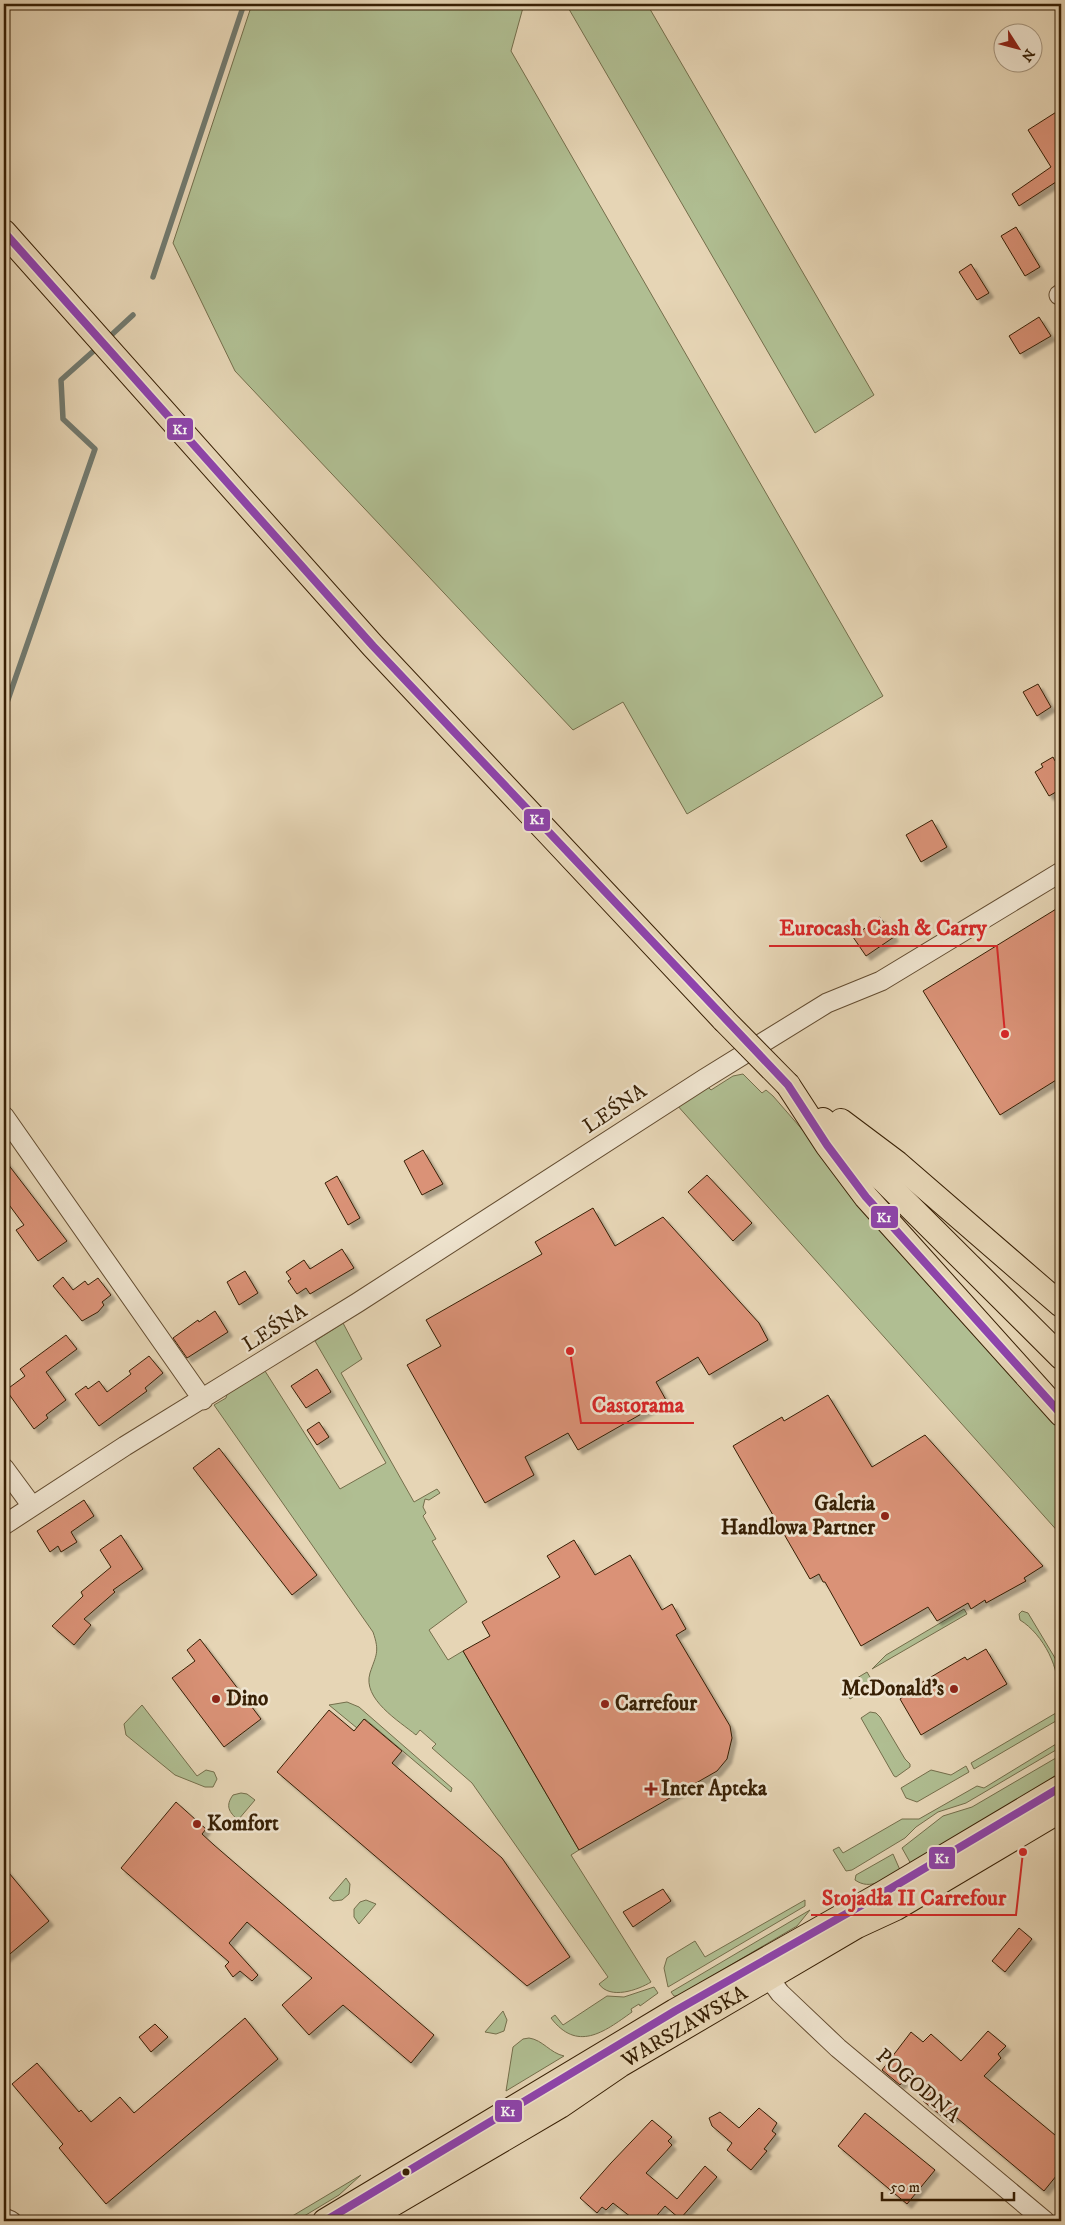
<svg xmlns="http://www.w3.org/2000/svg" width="1065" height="2225" font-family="'IM FELL DW Pica',serif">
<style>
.green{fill:#b0be92;stroke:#746e4b}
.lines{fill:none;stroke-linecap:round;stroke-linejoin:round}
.stream{stroke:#727a6f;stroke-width:5.5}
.building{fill:#da9277;stroke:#371f04;filter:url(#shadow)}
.minor-casing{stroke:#634c30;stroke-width:21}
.major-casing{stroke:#371f04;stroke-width:26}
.minor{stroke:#efe4cf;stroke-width:19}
.major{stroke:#e6d5b5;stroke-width:24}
.major-bridge-casing{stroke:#371f04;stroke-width:26;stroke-linecap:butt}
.major-bridge{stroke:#e6d5b5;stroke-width:24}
.bus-1-casing{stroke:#efe4cf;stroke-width:11}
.bus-1{stroke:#8e44ad;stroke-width:8}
.poi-dot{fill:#8f2418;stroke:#efe4cf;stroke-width:2}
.bus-dot{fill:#371f04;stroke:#efe4cf;stroke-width:2}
.labels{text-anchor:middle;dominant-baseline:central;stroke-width:5;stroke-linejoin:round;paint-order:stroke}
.street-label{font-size:21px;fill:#371f04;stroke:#efe4cf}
.poi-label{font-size:21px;font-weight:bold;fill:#371f04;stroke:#efe4cf;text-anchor:start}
.leader{fill:none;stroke:#d62828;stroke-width:2}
.callout-dot{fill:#d62828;stroke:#efe4cf;stroke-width:2}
.callout-label{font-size:22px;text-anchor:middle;font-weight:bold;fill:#d62828;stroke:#efe4cf;stroke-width:5;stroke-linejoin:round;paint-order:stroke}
.line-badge{stroke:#efe4cf;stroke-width:2}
.badge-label{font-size:14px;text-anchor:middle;font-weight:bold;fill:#fff}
</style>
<defs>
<filter id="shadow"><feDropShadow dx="4.5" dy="4.5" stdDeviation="1" flood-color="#0004"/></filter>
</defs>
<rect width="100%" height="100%" fill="#e6d5b5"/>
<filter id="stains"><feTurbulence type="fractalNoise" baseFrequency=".004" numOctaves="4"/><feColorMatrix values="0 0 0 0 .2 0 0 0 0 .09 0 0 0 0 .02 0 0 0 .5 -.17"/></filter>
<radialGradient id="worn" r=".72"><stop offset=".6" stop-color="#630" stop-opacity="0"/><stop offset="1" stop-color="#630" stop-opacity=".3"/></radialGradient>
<path class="green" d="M252 4H524L511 51 883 696 687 814 623 702 573 730 235 371 173 243Z
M566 4H647L874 395 815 433Z
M743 1074 762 1093 766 1090 773 1096 1061 1427V1535L676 1104 707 1086 711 1090 733 1076Z
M343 1323 362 1359 341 1373 414 1502 437 1489 440 1493 429 1500 425 1499 423 1507 426 1513 423 1516 436 1539 432 1541 467 1602 429 1630 448 1660 463 1651 579 1850 571 1855 651 1982C638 1990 610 2000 599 1984L608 1977 472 1783 432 1748 436 1744 420 1730 416 1735C399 1721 362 1699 370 1673 376 1655 380 1652 373 1632L214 1405 226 1398 227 1394 265 1371 340 1489 386 1463 315 1341Z
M964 1609 967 1614 872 1669 886 1655Z
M1022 1611 1028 1613 1061 1668V1702L1057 1697C1062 1670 1043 1634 1020 1620L1019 1614Z
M867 1672 874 1684 850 1699 842 1687Z
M347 1702 359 1707 452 1788 451 1792 365 1719 357 1728 329 1705Z
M142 1705 197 1776 206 1770 214 1772 217 1779 213 1787H205L175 1775 126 1735 124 1724Z
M1061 1710V1718L974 1769 971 1763Z
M870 1712 876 1713 880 1717 905 1759 910 1764V1767L896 1777 894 1776 861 1718Z
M1061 1741V1747L966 1803 938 1812 916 1827 905 1838 852 1870 846 1871 833 1850 839 1847 843 1853 902 1819H919L977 1786 984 1788Z
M1061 1755V1775L911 1864 902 1848 943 1816 972 1807Z
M966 1766 969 1772 917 1802 906 1798 901 1788 931 1770 951 1775Z
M241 1793 247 1794 255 1800 238 1820C229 1812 225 1806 233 1795Z
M893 1854 900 1870C884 1879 871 1891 855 1880L856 1875Z
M346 1878 350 1884 349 1894 342 1900 333 1901 329 1898Z
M366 1900 376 1904 359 1924 354 1917V1909L360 1902Z
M805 1900V1906L668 1987 664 1968 667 1958 695 1941 705 1957Z
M810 1910 797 1926 678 1996H674L671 1992Z
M654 1987 658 1993 640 2006 639 2004 631 2009 632 2012C603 2033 577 2052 551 2018L555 2015 563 2025 607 1996 624 1997Z
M503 2011 507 2020 504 2031 496 2034 485 2032Z
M529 2038C543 2040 550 2053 564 2056L506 2091 513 2047 523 2039Z
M361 2175 339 2195 296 2221H284Z"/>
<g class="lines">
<path class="stream" d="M153 277 244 4
M107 339 133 315
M4 711 95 449 63 419 61 380 98 347"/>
</g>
<path class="building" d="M1061 109V184L1059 180 1019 206 1012 194 1051 167 1028 130Z
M1016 227 1040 267 1025 276 1001 236Z
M971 264 989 293 977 300 959 272Z
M1039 317 1051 336 1020 354 1009 336Z
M1038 684 1051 707 1037 716 1023 692Z
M1053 757 1055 761 1061 758V789L1049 796 1035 772 1043 767 1041 764Z
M932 820 947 847 921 862 906 835Z
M1061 906V1077L1000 1115 923 991Z
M880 917 894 937 866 956 853 937Z
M423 1150 443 1184 422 1195 404 1161Z
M4 1159 67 1241 38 1261 16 1230 24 1225 4 1198Z
M707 1175 752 1223 733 1241 688 1192Z
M337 1176 360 1218 348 1225 325 1183Z
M593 1208 615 1246 663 1217 759 1323 768 1340 709 1375 698 1357 656 1382 666 1400 578 1450 568 1433 525 1457 534 1475 485 1503 407 1365 441 1346 426 1320 542 1254 535 1242Z
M342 1249 354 1268 310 1294 306 1288 297 1294 288 1281 291 1279 286 1272 304 1260 310 1269Z
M245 1271 258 1293 239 1305 227 1282Z
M63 1277 73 1290 85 1281 88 1285 98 1278 111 1295 102 1302 104 1305 98 1312 82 1321 53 1286Z
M215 1311 228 1332 187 1358 173 1338 198 1320 199 1322Z
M66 1335 77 1349 46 1372 66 1400 46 1415 48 1418 34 1429 6 1390 25 1376 20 1369Z
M149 1356 163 1373 145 1388 147 1391 99 1426 75 1394 86 1386 88 1389 99 1381 107 1392 131 1374 129 1371Z
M317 1369 331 1392 306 1408 291 1386Z
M828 1395 872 1467 925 1435 1043 1566 1024 1578 1026 1581 986 1603 985 1600 971 1609 968 1603 937 1621 928 1607 861 1646 825 1582H823L819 1574 810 1579 733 1446 782 1417 784 1421Z
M319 1422 329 1437 317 1445 307 1430Z
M219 1448 317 1575 292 1595 193 1468Z
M84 1500 94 1516 71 1532 77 1542 61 1552 58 1546 50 1552 37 1531Z
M121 1535 143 1569 113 1590 115 1592 84 1619 91 1625 74 1645 52 1626 83 1596 81 1592 111 1567 100 1550Z
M574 1540 595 1575 630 1555 662 1610 672 1604 686 1629 676 1635 730 1726 732 1738 727 1759 717 1771 579 1850 463 1651 490 1636 482 1622 560 1577 547 1556Z
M200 1639 261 1719 224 1747 172 1678 195 1661 187 1650Z
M986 1649 1007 1684 921 1735 900 1699 904 1696 902 1694 965 1657 967 1660Z
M329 1710 354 1731 364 1719 402 1751 392 1763 502 1858 570 1957 527 1986 277 1772Z
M176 1802 206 1829 202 1834 214 1845 434 2035 411 2063 343 2005 309 2035 282 2005 312 1978 247 1922 229 1943 258 1975 252 1981 240 1971 233 1977 225 1966 229 1962 121 1868Z
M4 1867 49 1921 4 1959Z
M663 1889 671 1901 633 1927 623 1912Z
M1019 1928 1032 1939 1005 1972 992 1961Z
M245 2018 278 2059 106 2204 59 2148 63 2144 12 2084 37 2063 79 2112 81 2110 91 2122 120 2097 134 2113Z
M155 2024 168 2037 151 2052 139 2037Z
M988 2031 1006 2046 998 2054 1001 2058 984 2076 1061 2140V2170L1044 2191 957 2118 952 2117 948 2121 923 2101 933 2089 911 2072 900 2085 882 2070 911 2032 923 2042 931 2034 961 2061Z
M759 2108 777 2123 772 2131 776 2134 764 2149 767 2151 751 2170 727 2150 732 2143 712 2126 709 2118 720 2112 739 2128Z
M865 2113 935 2170 907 2204 838 2146Z
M652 2120 672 2137 668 2141 672 2145 646 2173 677 2199 705 2166 717 2177 680 2219 665 2206 652 2221H636L613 2203 606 2210 602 2207 597 2213 580 2198 611 2163Z"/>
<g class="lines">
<g class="minor-casing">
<path id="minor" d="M1059 295 1061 294
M4 1116 203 1400
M4 1468 32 1506
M4 1525 125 1446 357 1303 704 1079 827 1003 881 981 1061 872
M769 1978 780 1993 838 2048 1045 2221
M4 2218 11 2221"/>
</g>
<g class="major-casing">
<g id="major">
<path d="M4 232 373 646 724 1020"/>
<path d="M788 1085 827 1145 866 1197 1061 1414"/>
<path d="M823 1120 1061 1357"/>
<path d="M841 1121 897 1163 1061 1305"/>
<path d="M325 2221 675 2011 883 1893 1061 1787"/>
<path id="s1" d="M364 2221 560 2106 620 2065 857 1926 896 1908 1061 1810"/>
</g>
</g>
<use href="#minor" class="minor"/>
<use href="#major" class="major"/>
<g class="major-bridge-casing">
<path id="major-bridge" d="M724 1020 788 1085"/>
</g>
<use href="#major-bridge" class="major-bridge"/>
<g class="bus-1-casing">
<path id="bus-1" d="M4 232 373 646 788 1085 827 1145 866 1197 1061 1414
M325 2221 675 2011 883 1893 1061 1787"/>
</g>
<use href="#bus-1" class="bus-1"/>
</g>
<g class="poi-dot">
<circle cx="885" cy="1516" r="5"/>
<circle cx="954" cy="1689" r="5"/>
<circle cx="216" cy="1699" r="5"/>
<circle cx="605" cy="1704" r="5"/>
<path d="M648.5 1781.5h5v5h5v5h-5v5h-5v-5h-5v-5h5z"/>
<circle cx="197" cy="1824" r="5"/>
</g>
<circle class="bus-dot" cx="406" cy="2172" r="4.5"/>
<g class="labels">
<g class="street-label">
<text transform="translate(615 1109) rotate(-34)">LEŚNA</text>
<text transform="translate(275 1328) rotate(-32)">LEŚNA</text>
<text stroke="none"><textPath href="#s1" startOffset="375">WARSZAWSKA</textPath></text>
<text transform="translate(918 2086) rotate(40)">POGODNA</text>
</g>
<g class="poi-label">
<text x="875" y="1504" text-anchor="end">Galeria<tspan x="875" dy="24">Handlowa Partner</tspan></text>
<text x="944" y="1689" text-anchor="end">McDonald's</text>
<text x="226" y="1699">Dino</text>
<text x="615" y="1704">Carrefour</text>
<text x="661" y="1789">Inter Apteka</text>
<text x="207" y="1824">Komfort</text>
</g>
</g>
<path class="leader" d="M1005 1034L997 946H769M570 1351L581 1423H694M1023 1852L1016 1915H811"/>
<g class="callout-dot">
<circle cx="1005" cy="1034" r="5"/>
<circle cx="570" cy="1351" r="5"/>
<circle cx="1023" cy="1852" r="5"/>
</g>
<g class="callout-label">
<text x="883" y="935">Eurocash Cash &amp; Carry</text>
<text x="638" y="1412">Castorama</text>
<text x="914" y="1905">Stojadła II Carrefour</text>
</g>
<g class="line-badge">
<rect x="166" y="417" width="28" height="24" rx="5" fill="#8e44ad"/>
<rect x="523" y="808" width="28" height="24" rx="5" fill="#8e44ad"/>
<rect x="870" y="1205" width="29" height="24" rx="5" fill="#8e44ad"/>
<rect x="928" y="1846" width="28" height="24" rx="5" fill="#8e44ad"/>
<rect x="494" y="2099" width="29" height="24" rx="5" fill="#8e44ad"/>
</g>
<g class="badge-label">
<text x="180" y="434">K1</text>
<text x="537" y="824">K1</text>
<text x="884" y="1222">K1</text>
<text x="942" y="1863">K1</text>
<text x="508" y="2116">K1</text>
</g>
<rect width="1065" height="2225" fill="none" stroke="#e6d5b5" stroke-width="20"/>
<rect x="5" y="5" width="1055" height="2215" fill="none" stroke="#371f04" stroke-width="2.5"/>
<rect x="10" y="10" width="1045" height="2205" fill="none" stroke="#371f04"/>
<g transform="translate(1018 48) rotate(126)"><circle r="24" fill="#efe4cf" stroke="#a5957e"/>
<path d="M0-4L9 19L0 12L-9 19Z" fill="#8f2418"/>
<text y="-8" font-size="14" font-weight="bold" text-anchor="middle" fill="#371f04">N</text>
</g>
<path d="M882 2192v8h132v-8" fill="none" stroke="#371f04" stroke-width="2.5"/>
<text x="890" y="2192" font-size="15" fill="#371f04" stroke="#efe4cf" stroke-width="4" paint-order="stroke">50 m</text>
<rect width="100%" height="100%" filter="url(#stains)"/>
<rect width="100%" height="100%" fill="url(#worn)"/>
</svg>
